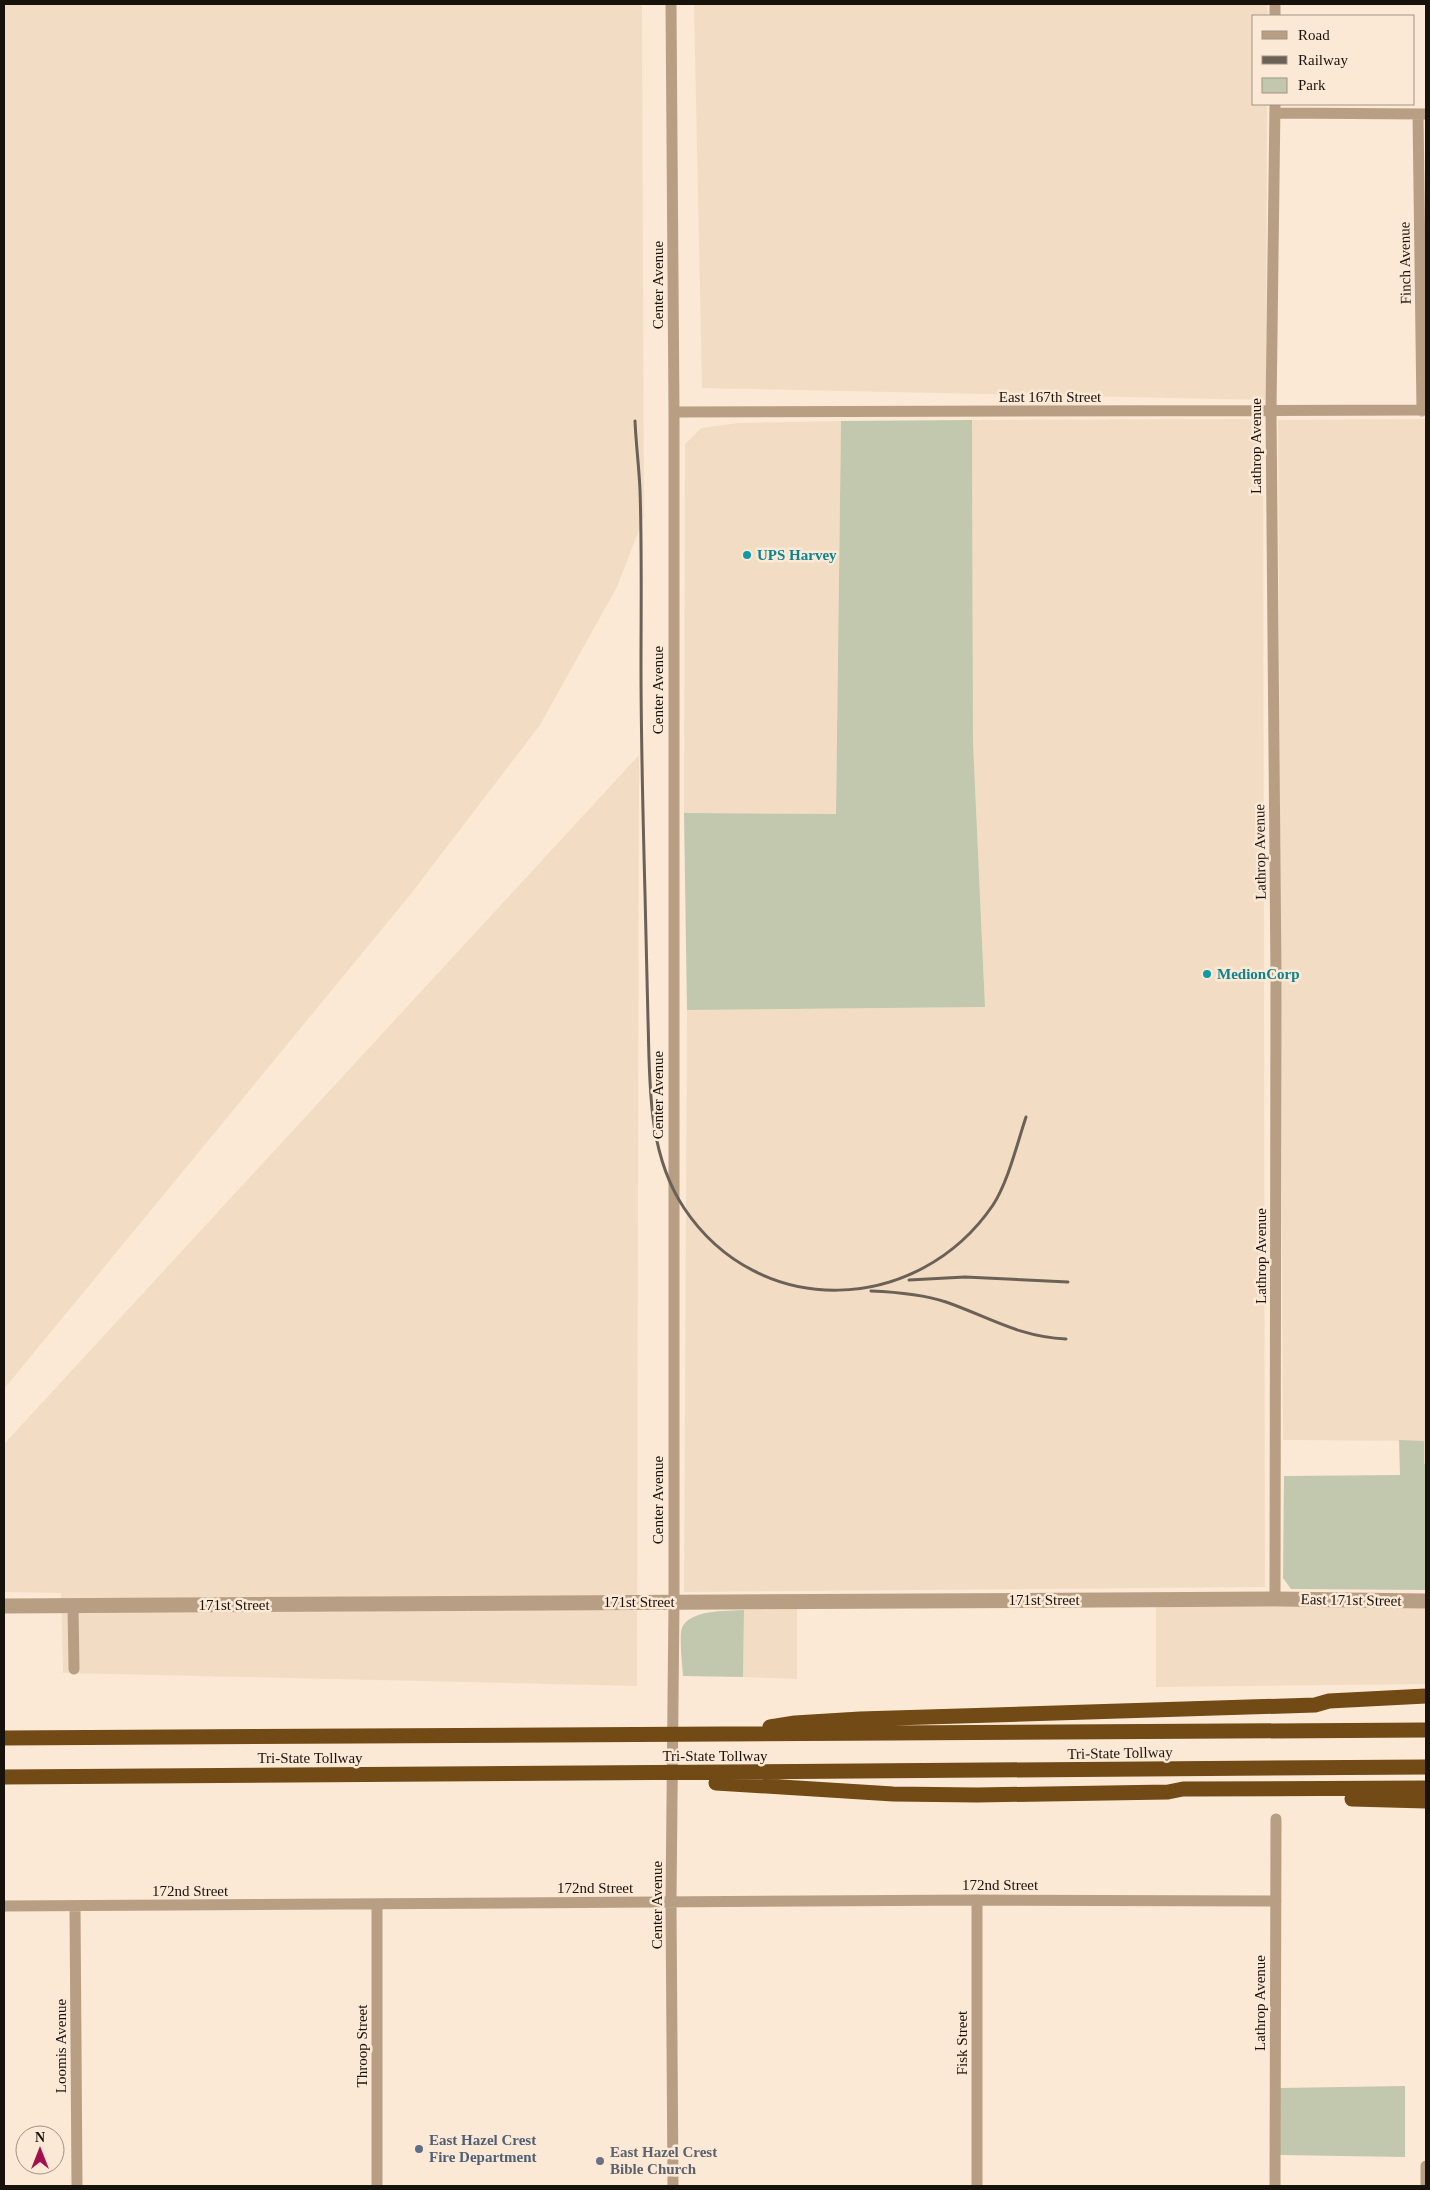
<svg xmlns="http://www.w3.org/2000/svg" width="1430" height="2190" font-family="Georgia,serif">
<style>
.built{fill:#f3dcc4}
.green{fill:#c1c8ad}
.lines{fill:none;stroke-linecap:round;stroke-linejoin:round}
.minor{stroke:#b89f84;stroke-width:11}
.tertiary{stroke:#b89f84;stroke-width:15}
.motorway{stroke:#714a15;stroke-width:15}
.rail{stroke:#6b6156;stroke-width:3}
.culture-dot{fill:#0f9aa8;stroke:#fbe9d6;stroke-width:2}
.service-dot{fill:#5c6f8a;stroke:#fbe9d6;stroke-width:2}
.worship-dot{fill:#6b7280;stroke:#fbe9d6;stroke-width:2}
.labels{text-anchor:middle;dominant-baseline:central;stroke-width:5;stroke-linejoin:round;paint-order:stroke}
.street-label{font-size:15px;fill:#18120c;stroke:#fbe9d6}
.culture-label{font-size:15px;font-weight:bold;fill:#0d838f;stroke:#fbe9d6;text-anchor:start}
.service-label{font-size:15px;font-weight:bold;fill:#4e5e75;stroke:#fbe9d6;text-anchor:start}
.worship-label{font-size:15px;font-weight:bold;fill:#5b616d;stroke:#fbe9d6;text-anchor:start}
</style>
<rect width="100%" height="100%" fill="#fbe9d6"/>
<path class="built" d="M4 4H642L644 517 617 587 540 725 410 895 4 1389Z
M694 4H1267L1268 16H1254V104H1267L1266 400 702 388Z
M1263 419 1265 1587 684 1592 687 1010 985 1007 973 742 972 420Z
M1426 419V1464H1424V1441L1283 1440 1278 420Z
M841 421 836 814 684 813 685 444 701 428 738 423Z
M639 755 637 1686 63 1673 61 1593 4 1592V1444Z
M1156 1607H1426V1684L1156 1687Z
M797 1609V1679L743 1677 744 1610Z"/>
<path class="green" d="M972 420 973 742 985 1007 687 1010 684 813 836 814 841 421Z
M1399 1440 1424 1441V1464H1426V1590L1291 1589 1283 1578 1284 1476 1400 1475Z
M744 1610 743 1677 683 1676C682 1662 680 1646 681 1632 684 1609 727 1611 744 1610Z
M1405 2086V2157L1280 2155V2088Z"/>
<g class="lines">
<path class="minor" d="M671 4 674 412V1602L671 1902 673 2186
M1275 16V4
M1275 104 1271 411 1276 977 1275 1599
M1275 113 1426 114
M1418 114 1422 411
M674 412 1426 410
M73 1606 74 1669
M4 1906 977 1900 1276 1901
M75 1906 77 2186
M1426 2166V2186
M377 2186V1905
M977 2186V1900
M1275 2186 1276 1819"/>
<path class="tertiary" d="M4 1606 1275 1599 1426 1601"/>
<path class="motorway" d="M770 1727 795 1723 860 1719 1315 1705 1329 1701 1426 1696
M4 1738 1426 1730
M4 1777 1426 1767
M716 1783 893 1794 977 1795 1168 1792 1183 1789 1426 1788
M1352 1799 1426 1801"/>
<path class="rail" d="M635 421C636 444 639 467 640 490 642 549 641 608 641 667 641 742 643 818 645 894 646 936 647 978 648 1020 650 1084 647 1152 684 1208 759 1321 918 1315 993 1205 1008 1182 1017 1144 1026 1117
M909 1280 965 1277 1068 1282
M871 1291C897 1292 922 1294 946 1302 989 1317 1019 1337 1066 1339"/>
</g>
<g class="culture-dot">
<circle cx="747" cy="555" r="5"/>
<circle cx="1207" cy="974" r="5"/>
</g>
<circle class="service-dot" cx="419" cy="2149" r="5"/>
<circle class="worship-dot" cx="600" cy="2161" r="5"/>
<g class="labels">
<g class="street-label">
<text transform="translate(1405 263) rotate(-91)">Finch Avenue</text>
<text transform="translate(658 285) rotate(-90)">Center Avenue</text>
<text x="1050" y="397">East 167th Street</text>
<text transform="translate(1256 446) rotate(-90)">Lathrop Avenue</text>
<text transform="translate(658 690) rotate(-90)">Center Avenue</text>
<text transform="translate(1260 852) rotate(-91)">Lathrop Avenue</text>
<text transform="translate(658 1095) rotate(-90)">Center Avenue</text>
<text transform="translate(1261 1256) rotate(-90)">Lathrop Avenue</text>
<text transform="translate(658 1500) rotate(-90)">Center Avenue</text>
<text x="1044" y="1600">171st Street</text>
<text transform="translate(1351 1600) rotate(1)">East 171st Street</text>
<text x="639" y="1602">171st Street</text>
<text x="234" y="1605">171st Street</text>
<text transform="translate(1120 1753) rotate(-1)">Tri-State Tollway</text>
<text x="715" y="1756">Tri-State Tollway</text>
<text x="310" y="1758">Tri-State Tollway</text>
<text x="1000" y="1885">172nd Street</text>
<text x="595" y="1888">172nd Street</text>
<text x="190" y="1891">172nd Street</text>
<text transform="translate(657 1905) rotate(-90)">Center Avenue</text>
<text transform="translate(1260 2003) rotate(-90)">Lathrop Avenue</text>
<text transform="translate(962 2043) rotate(-90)">Fisk Street</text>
<text transform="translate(61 2046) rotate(-90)">Loomis Avenue</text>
<text transform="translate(362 2046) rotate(-90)">Throop Street</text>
</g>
<g class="culture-label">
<text x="757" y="555">UPS Harvey</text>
<text x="1217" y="974">MedionCorp</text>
</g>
<g class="service-label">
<text x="429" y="2140">East Hazel Crest<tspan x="429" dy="17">Fire Department</tspan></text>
</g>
<g class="worship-label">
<text x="610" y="2152">East Hazel Crest<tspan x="610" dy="17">Bible Church</tspan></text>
</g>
</g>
<rect width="1430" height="2190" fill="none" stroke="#18120c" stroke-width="10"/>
<rect x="1252" y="15" width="162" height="90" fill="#fbe9d6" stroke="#a09385"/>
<rect x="1262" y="31" width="25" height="8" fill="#b89f84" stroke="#a09385"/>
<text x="1298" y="40" font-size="15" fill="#18120c">Road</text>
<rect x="1262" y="56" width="25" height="8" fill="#6b6156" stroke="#a09385"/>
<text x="1298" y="65" font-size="15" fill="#18120c">Railway</text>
<rect x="1262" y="78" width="25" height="15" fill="#c1c8ad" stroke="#a09385"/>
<text x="1298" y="90" font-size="15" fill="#18120c">Park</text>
<g transform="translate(40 2150)"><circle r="24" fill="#fbe9d6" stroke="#a09385"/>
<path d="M0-4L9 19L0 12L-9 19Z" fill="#a4104e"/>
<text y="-8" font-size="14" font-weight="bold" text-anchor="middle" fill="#18120c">N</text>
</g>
</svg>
